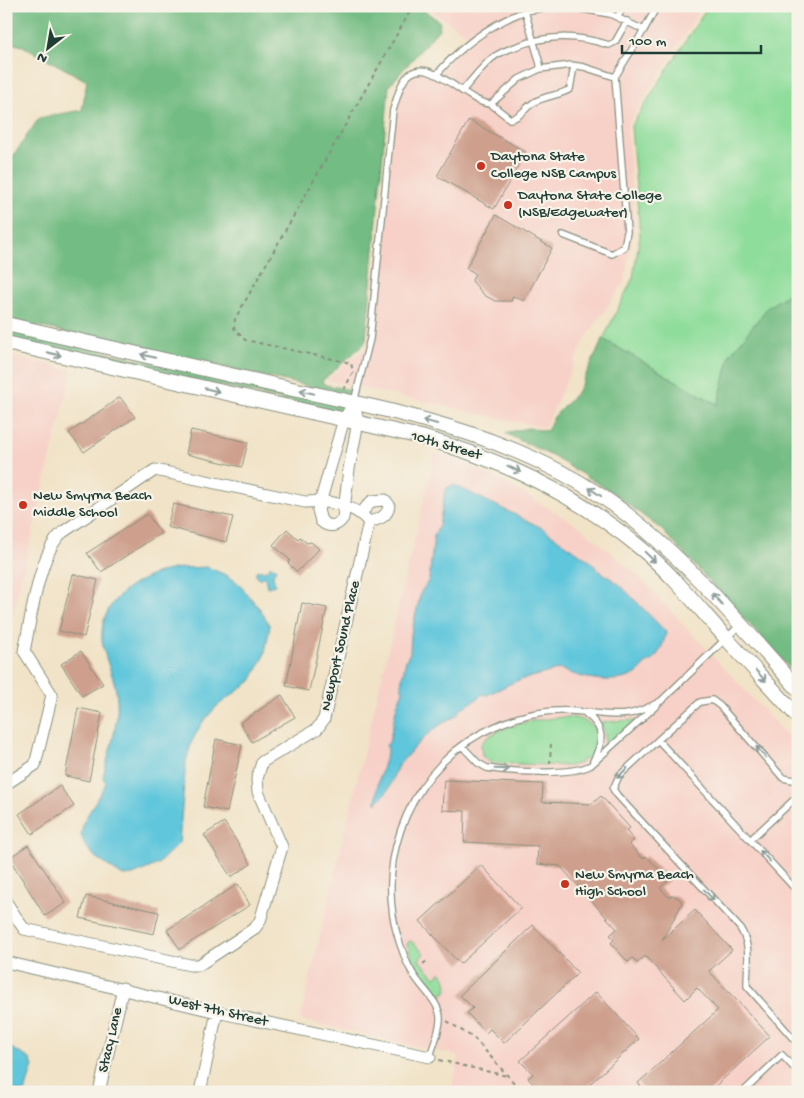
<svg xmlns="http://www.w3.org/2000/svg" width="804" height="1098" font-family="'Gochi Hand',sans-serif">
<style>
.built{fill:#f7d1c8}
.green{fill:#8fdd9b;stroke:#578d68}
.forest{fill:#73bc83;stroke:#497c5c}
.water{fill:#5ec6db;stroke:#3e8288}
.building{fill:#cd9f8c}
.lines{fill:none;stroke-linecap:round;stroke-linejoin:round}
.service-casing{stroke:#88907e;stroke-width:8}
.minor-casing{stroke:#88907e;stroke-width:13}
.tertiary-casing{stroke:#88907e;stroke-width:16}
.path{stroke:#88907e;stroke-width:2;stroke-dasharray:4 4;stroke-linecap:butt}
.service{stroke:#fff;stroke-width:5.5}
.minor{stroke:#fff;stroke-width:11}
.tertiary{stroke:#fff;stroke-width:14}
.oneway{stroke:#8f9e9a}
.poi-dot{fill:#c8321e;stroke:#f7f3e8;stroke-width:2}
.labels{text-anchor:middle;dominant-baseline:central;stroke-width:4.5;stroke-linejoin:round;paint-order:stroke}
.poi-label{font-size:15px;fill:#1f3d34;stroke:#f7f3e8;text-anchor:start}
.street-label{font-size:15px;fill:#1f3d34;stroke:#f7f3e8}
</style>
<rect width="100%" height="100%" fill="#f7f3e8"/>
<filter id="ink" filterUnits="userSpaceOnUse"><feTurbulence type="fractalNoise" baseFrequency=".02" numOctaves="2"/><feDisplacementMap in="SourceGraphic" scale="10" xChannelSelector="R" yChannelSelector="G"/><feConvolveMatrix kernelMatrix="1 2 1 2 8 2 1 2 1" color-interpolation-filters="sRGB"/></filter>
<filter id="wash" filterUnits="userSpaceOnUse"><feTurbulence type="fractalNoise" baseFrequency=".0096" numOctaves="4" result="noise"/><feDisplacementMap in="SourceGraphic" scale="20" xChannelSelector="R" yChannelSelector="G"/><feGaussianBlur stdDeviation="1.12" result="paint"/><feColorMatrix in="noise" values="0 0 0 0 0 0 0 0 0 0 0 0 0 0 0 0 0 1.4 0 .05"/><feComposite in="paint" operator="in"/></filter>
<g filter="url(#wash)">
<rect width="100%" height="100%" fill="#f1e3c7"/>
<path class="built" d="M426 6H703L627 126 634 226 625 280 584 341 545 428 326 380 368 346 393 110 402 84 418 70 437 74 472 38Z
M6 355 72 370 6 641Z
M435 453 451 458 500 480 579 526 635 573 798 747V1092H451L459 1056 300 1020Z"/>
<path class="green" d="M708 6H798V288L768 307 730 355 718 405 603 339 633 278 640 235 631 126Z
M568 717C595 719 613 740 586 759H583L581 763 569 766 496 763 490 762 482 756 481 744C495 724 545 718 568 717Z
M634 720 635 722 604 748 605 735 601 722Z
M411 941 424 953 419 960 435 977 441 972C446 977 448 985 446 992L442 994V997C427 997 412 958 407 945L408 942Z"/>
<path class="forest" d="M6 6H418L440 22 439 29 389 86 366 339 364 344 322 381 325 385 356 391 353 396 6 319V167L39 118 82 110 87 81 23 46 6 42Z
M798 288V677L662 530 612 492 552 456 505 433 528 428 547 431 554 417 578 391 603 339 718 405 730 355 768 307Z
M6 330 347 406 342 413 6 338Z"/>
<path class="water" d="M454 485 542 528 590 561 598 570 619 584 666 632C664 644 658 660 645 664 633 689 581 680 561 669L516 681 487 695 482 694C475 704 460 705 456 716 430 728 416 745 398 766 394 772 392 782 389 788 386 794 381 798 376 803L378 783 388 749 386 745 389 743 397 705 403 691 401 684 406 660 410 653 411 634 421 592 429 580 434 535 439 526 445 491 448 487Z
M270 566 276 568 273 575 275 585 267 587 265 577 263 576 260 579 256 576V571L268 570Z
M207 567 226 575 237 582 260 609 270 626 264 657 251 681 217 706 202 723 192 741 186 761 179 843 158 864 133 875 123 876 96 858 84 844 81 834 84 821 106 783 103 777C109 752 119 725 117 699 116 678 104 660 102 640 99 602 133 580 165 571 178 567 194 568 207 567Z
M6 1045 30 1059 33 1066 25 1092H6Z"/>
<g id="blocks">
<path class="building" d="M469 120 526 152 494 209 437 176Z
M496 215 552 248 524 301 513 296 511 301H495L484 295 472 281 475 273 466 268Z
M120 397 135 417 84 452 69 433Z
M191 430 248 442 242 467 186 454Z
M173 504 233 517 226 542 167 527Z
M147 514 161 533 101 572 87 553Z
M287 529 298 539 300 537 307 543 311 542 319 549 297 572 288 563 290 560 273 545Z
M73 574 98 580 84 637 59 631Z
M302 603 327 608 309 691 286 686Z
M81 651 103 684 82 696 61 664Z
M282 695 295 717 252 742 240 723Z
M78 708 102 713 89 781 65 776Z
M216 739 242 745 227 812 203 807Z
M444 780 543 784 542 802 592 804 601 796 630 828 626 831 634 840 629 844 643 859 646 856 669 880 660 888 669 897 673 895 681 900 682 904 662 940 695 910 732 950 709 971 770 1036 709 1092H646L638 1083 718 1010 697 988 685 1000 645 956 637 963 633 958 628 962 611 943 614 939 610 935 617 929 560 866 537 864 538 846 464 842 465 811 442 810Z
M60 786 74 806 32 834 19 814Z
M224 822 251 864 231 877 204 835Z
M28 845 66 903 45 916 9 858Z
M481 865 521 908 460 964 420 921Z
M238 884 250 905 180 949 167 930Z
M86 896 159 912 154 934 80 918Z
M533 925 578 973 504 1043 490 1029 486 1033 467 1013 473 1008 460 995Z
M596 992 639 1039 581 1092H540L528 1078 533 1074 520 1061Z"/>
</g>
</g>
<g filter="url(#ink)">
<use href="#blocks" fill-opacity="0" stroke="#88907e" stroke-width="1"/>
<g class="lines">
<g class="service-casing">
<path id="service" d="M525 11 555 6
M618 16 624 6
M644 30 657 6
M540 69 571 65 584 67 615 77 644 30 610 14 565 6
M462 91C471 81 480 69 491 59 498 53 506 50 515 47 548 34 576 35 609 45L615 42 627 21
M491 104 510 119C520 118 525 108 533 103 545 95 560 96 570 89L574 66
M563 235 612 254 624 247 627 232 615 77
M354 402 370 339 393 110C396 102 398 92 402 84 423 44 464 104 491 104L519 79 540 69V64L525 11C489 25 462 45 437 74
M586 714C605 728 604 741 593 761
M658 740 798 892
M462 746 478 763 487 768C510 772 572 776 591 765L657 705
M798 779 793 780 783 778 720 706 712 700 700 702 658 740 619 776 613 789 617 795 740 928C752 947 747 964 747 986L798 1044
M750 840 798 796
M430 1057C433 1045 441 1029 440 1017 439 1001 419 986 412 972 406 963 403 952 399 941 372 857 414 761 496 726 518 716 545 710 570 711 610 713 622 723 661 701L740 625
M743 1092 782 1055 798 1072"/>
</g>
<g class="minor-casing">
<path id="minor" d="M354 403 358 422 349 469 343 518C337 527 329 528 321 521L318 510 344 419Z
M360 514 372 501 385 500 389 505C388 517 379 519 369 522
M6 784 35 765 52 695 24 651C31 620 39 551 63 532L155 470 305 502C328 500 354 504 369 522L324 719 317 729 262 762 257 779 258 792 282 847 260 921 255 928 199 965H190L24 929 6 902
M6 962 217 1012 430 1057
M99 1092 123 988
M200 1092 217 1012"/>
</g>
<g class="tertiary-casing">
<path id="tertiary" d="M6 324C97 345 188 365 279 386 397 412 517 434 617 507 686 558 741 625 798 689
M6 343 421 437C505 461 576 494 643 550 674 576 699 608 726 638 750 665 774 690 798 717"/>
</g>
<path class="path" d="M344 390 353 372 351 363 245 340 234 328 235 319 413 6
M550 764 551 742
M423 964 429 959
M447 1021 475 1039 522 1092
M439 1060 507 1076
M626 1092 631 1088"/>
<use href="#service" class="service"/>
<use href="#minor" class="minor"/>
<use href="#tertiary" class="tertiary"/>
</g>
<defs><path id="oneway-shaft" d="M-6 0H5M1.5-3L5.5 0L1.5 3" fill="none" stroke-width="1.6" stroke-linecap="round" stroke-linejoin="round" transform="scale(1.25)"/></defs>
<g class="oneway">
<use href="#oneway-shaft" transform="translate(54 354) rotate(13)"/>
<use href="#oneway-shaft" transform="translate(148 356) rotate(-167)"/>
<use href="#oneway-shaft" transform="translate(212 390) rotate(13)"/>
<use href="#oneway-shaft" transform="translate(307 392) rotate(-167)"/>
<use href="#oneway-shaft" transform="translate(430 422) rotate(-165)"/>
<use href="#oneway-shaft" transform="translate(514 469) rotate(26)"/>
<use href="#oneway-shaft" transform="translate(595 492) rotate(-146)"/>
<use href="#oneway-shaft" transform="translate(650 557) rotate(44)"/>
<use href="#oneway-shaft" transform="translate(717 599) rotate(-131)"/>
<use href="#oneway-shaft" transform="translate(761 676) rotate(47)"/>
<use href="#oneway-shaft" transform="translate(761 752) rotate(-131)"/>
<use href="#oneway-shaft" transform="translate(502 769) rotate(2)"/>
<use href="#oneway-shaft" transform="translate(622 773) rotate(135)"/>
<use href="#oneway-shaft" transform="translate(765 856) rotate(-132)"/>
<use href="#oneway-shaft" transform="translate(709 895) rotate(48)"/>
</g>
</g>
<g class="poi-dot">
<circle cx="481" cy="166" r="5"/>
<circle cx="508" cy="205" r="5"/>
<circle cx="23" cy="505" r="5"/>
<circle cx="565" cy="884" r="5"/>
</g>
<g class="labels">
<g class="poi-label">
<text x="491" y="157">Daytona State<tspan x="491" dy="17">College NSB Campus</tspan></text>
<text x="518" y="196">Daytona State College<tspan x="518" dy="17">(NSB/Edgewater)</tspan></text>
<text x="33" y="496">New Smyrna Beach<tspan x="33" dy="17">Middle School</tspan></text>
<text x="575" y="875">New Smyrna Beach<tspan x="575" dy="17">High School</tspan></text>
</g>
<g class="street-label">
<text transform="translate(446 446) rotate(16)">10th Street</text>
<text transform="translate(341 646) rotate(-77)">Newport Sound Place</text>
<text transform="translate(218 1011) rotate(13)">West 7th Street</text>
<text transform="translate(111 1040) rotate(-77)">Stacy Lane</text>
</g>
</g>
<rect width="804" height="1098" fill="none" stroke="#f7f3e8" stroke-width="25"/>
<g transform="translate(48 48) rotate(211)" stroke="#f7f3e8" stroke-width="4" paint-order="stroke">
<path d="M0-4L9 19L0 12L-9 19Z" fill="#1f3d34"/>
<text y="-8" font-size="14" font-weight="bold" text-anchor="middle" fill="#1f3d34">N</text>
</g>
<path d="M622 45v8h139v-8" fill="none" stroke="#1f3d34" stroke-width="2.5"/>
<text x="629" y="45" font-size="15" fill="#1f3d34" stroke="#f7f3e8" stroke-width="4" paint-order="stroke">100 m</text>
</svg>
